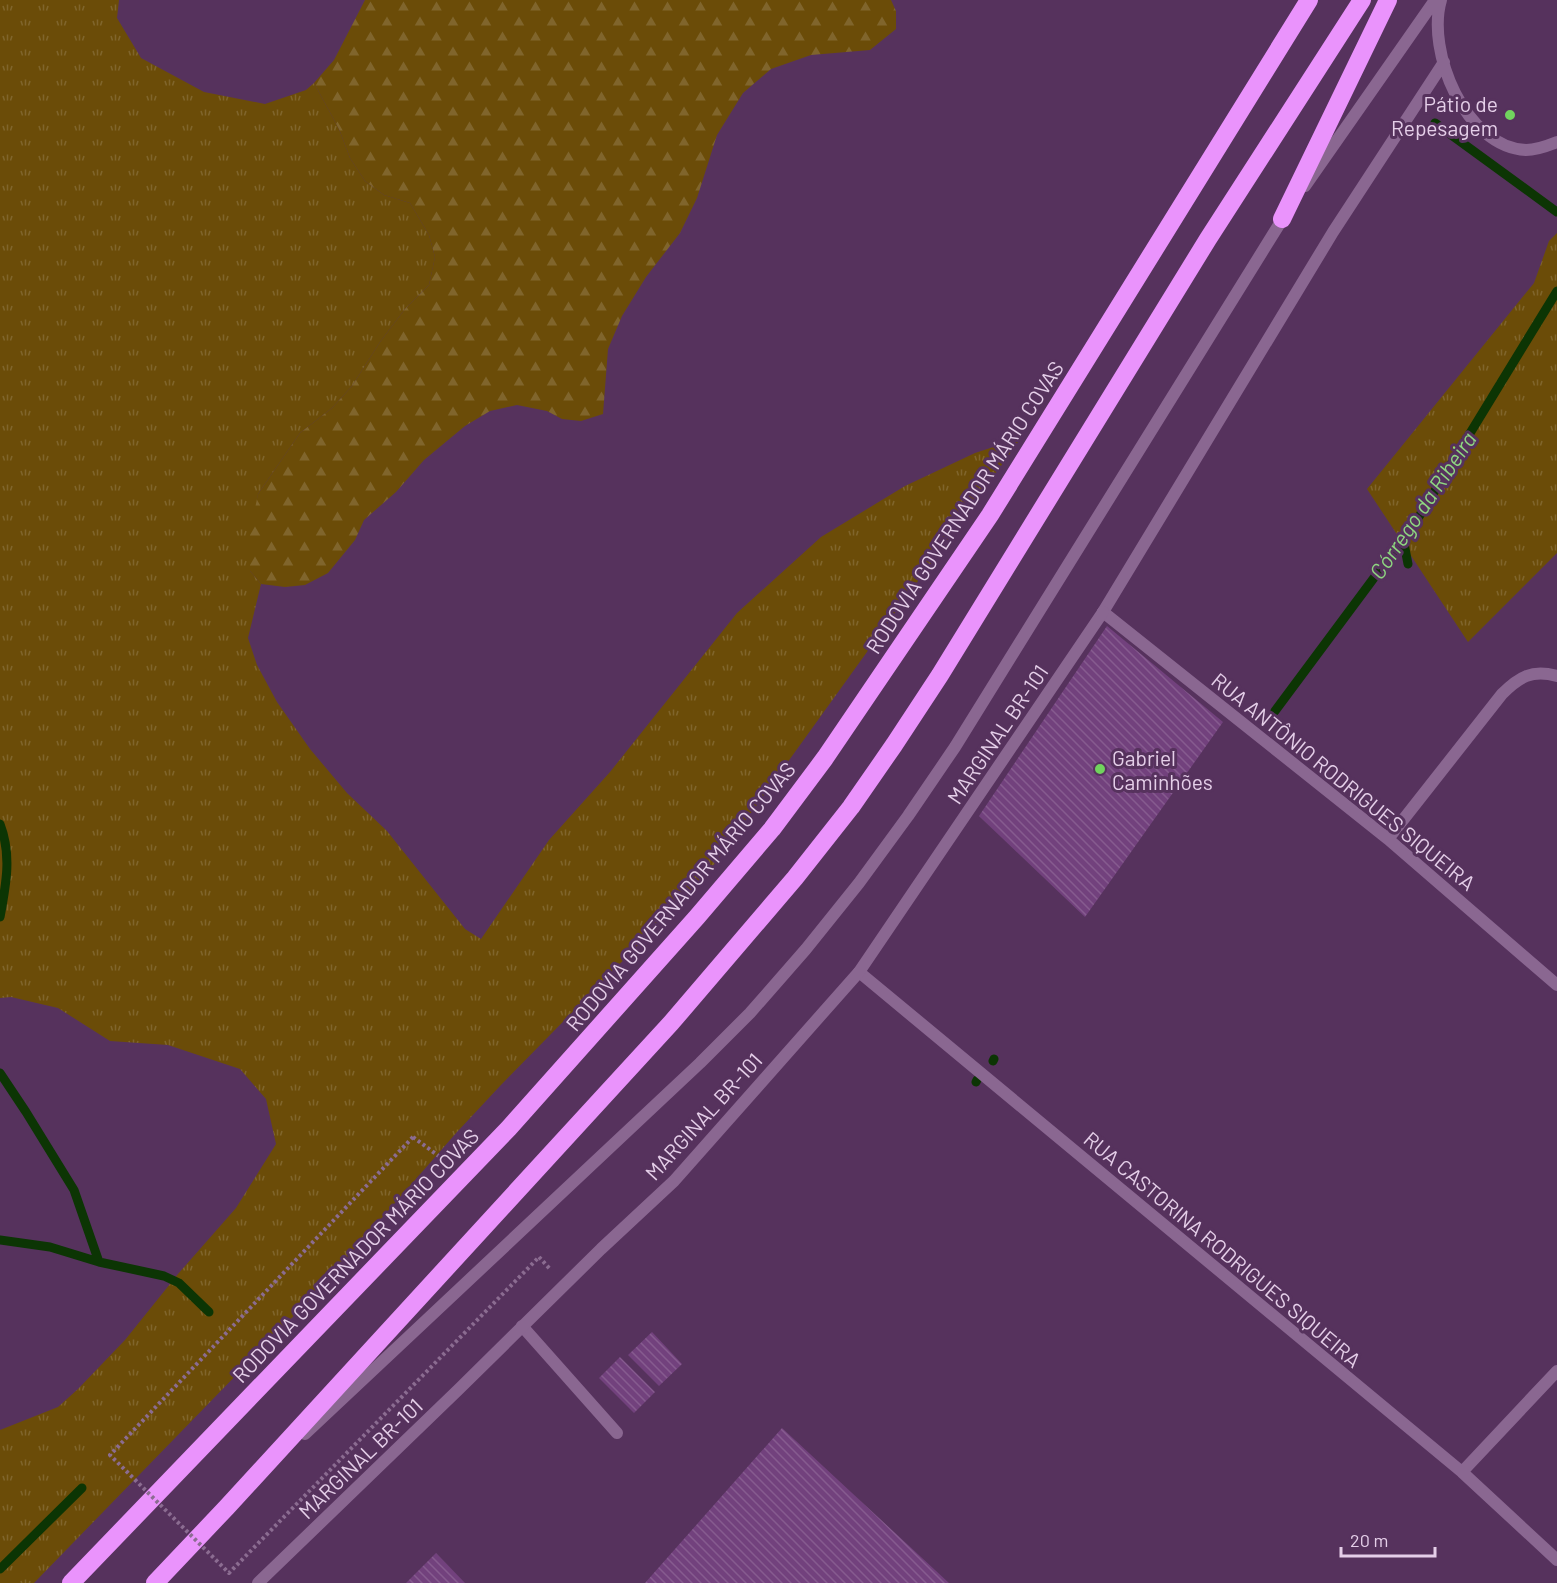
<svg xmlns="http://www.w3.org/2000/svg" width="1557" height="1583" font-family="Barlow,sans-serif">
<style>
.grass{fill:url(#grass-tufts)}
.forest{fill:url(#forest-firs)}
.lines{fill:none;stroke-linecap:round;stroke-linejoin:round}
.stream{stroke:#0c3504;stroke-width:9}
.building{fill:url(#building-back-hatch)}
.path{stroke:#8b6c91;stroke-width:4;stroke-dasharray:3 3;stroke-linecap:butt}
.service{stroke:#8a6791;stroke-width:12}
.minor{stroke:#8a6791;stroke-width:12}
.tertiary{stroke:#8a6791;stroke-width:12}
.motorway{stroke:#ea93fc;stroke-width:18}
.path-bridge{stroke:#8b6c91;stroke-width:4;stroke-dasharray:3 3;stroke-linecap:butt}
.poi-dot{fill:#71d35e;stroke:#56325d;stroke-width:2}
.labels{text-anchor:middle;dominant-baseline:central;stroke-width:6;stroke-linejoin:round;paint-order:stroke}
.poi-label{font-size:21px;fill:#e5cfe9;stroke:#56325d;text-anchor:end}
.street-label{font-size:21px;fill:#e5cfe9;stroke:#56325d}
.water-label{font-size:22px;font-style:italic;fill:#8ed780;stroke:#56325d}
</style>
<defs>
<pattern id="grass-tufts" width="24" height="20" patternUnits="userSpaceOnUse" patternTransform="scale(1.5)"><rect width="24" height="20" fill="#6b4c08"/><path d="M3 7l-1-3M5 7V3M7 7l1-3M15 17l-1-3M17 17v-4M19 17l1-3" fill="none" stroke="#80652c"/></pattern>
<pattern id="forest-firs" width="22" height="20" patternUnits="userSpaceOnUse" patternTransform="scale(1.5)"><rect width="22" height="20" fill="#6b4c08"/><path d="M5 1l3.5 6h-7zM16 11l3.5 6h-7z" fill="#80652c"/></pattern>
<pattern id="building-back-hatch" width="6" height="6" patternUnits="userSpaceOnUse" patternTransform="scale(1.5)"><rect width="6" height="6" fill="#72417d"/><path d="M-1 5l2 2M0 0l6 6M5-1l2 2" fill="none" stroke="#865b8f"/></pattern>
</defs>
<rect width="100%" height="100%" fill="#56325d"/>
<path class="grass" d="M0 0H119L117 18 141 58 204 92 265 104 306 90 314 83 339 129 350 158 365 181 384 195 410 203 429 235 435 257 429 285 405 309 380 342 352 386 332 408 300 433 258 494 250 571 261 584 248 638 257 665 277 702 310 749 347 793 387 831 465 929 481 939 549 840 610 772 737 613 821 537 905 486 975 453 1021 438 705 877 500 1086 457 1132 316 1293 34 1583H0V1430L58 1407 78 1389 125 1340 178 1274 236 1208 276 1144 266 1099 240 1069 168 1045 110 1041 58 1008 11 997 0 998Z
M1557 233V553L1468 642 1367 489 1534 283 1549 241Z"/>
<path class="forest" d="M365 0H891L896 11V29L870 50 811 55 771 69 743 93 717 135 697 198 680 233 646 277 622 316 608 349 603 414 581 421 562 419 547 411 517 405 490 411 465 426 424 460 396 492 364 520 355 540 328 573 305 585 285 587 261 584 250 571 249 538 258 494 300 433 332 408 352 386 380 342 405 309 429 285 435 257 429 235 410 203 384 195 365 181 350 158 339 129 314 83 334 60Z"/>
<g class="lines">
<path class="stream" d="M1435 123 1557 212
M1403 538 1408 564
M1275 711 1417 520 1557 291
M0 824C12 855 6 885 0 917
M993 1061 994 1059
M0 1073 26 1112 74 1190 99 1262
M976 1082 977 1080
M0 1240 50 1247 99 1262 164 1276 179 1283 209 1312
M0 1569 82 1488"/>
</g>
<path class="building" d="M1107 626 1223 722 1085 917 979 816Z
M652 1332 682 1364 659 1386 628 1355Z
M620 1357 655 1392 634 1413 599 1378Z
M782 1428 949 1583H645Z
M436 1553 465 1583H406Z"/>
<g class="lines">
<path class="path" d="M413 1137 444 1160
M539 1257 550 1269"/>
<path class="service" d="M1441 0C1426 51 1465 147 1526 150 1536 150 1547 146 1557 142
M1305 186 1435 0
M1103 612 1333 232 1444 62
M522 1326 617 1433
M305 1434 700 1063 750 1013 806 949 859 883 908 816 955 747 1285 215"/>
<path class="minor" d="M1103 612 1388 839 1557 985
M1388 839 1502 694C1519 677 1532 669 1557 676
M859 972 1462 1472 1557 1560
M1462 1472 1557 1371"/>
<path class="tertiary" d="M258 1583 459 1389 601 1249 674 1181 859 972 1103 612"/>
<path class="motorway" d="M1282 219 1388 0
M71 1583 509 1128 697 917 772 829 825 758 990 515 1309 0
M155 1583 227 1507 671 1023 795 878 851 807 894 745 940 675 1208 239 1362 0"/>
<path class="path-bridge" d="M413 1137 110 1455 229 1573 539 1257"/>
</g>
<g class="poi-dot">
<circle cx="1510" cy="115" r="6"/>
<circle cx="1100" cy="769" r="6"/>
</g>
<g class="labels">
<g class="poi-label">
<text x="1498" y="103">Pátio de<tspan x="1498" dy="24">Repesagem</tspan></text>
<text x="1112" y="757" text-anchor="start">Gabriel<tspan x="1112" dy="24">Caminhões</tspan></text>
</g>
<g class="street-label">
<text transform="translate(964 507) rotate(-57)">RODOVIA GOVERNADOR MÁRIO COVAS</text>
<text transform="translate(997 734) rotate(-56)">MARGINAL BR-101</text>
<text transform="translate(1344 781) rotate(39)">RUA ANTÔNIO RODRIGUES SIQUEIRA</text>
<text transform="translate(680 896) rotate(-50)">RODOVIA GOVERNADOR MÁRIO COVAS</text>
<text transform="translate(703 1116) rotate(-48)">MARGINAL BR-101</text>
<text transform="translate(1223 1249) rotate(40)">RUA CASTORINA RODRIGUES SIQUEIRA</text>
<text transform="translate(355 1255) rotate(-46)">RODOVIA GOVERNADOR MÁRIO COVAS</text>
<text transform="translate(360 1458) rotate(-44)">MARGINAL BR-101</text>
</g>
<g class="water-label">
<text transform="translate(1422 505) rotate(-56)">Córrego da Ribeira</text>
</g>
</g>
<path d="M1341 1547v9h94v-9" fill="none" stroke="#e5cfe9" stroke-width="3"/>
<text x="1350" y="1547" font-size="18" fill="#e5cfe9" stroke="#56325d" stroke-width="4.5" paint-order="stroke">20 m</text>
</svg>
